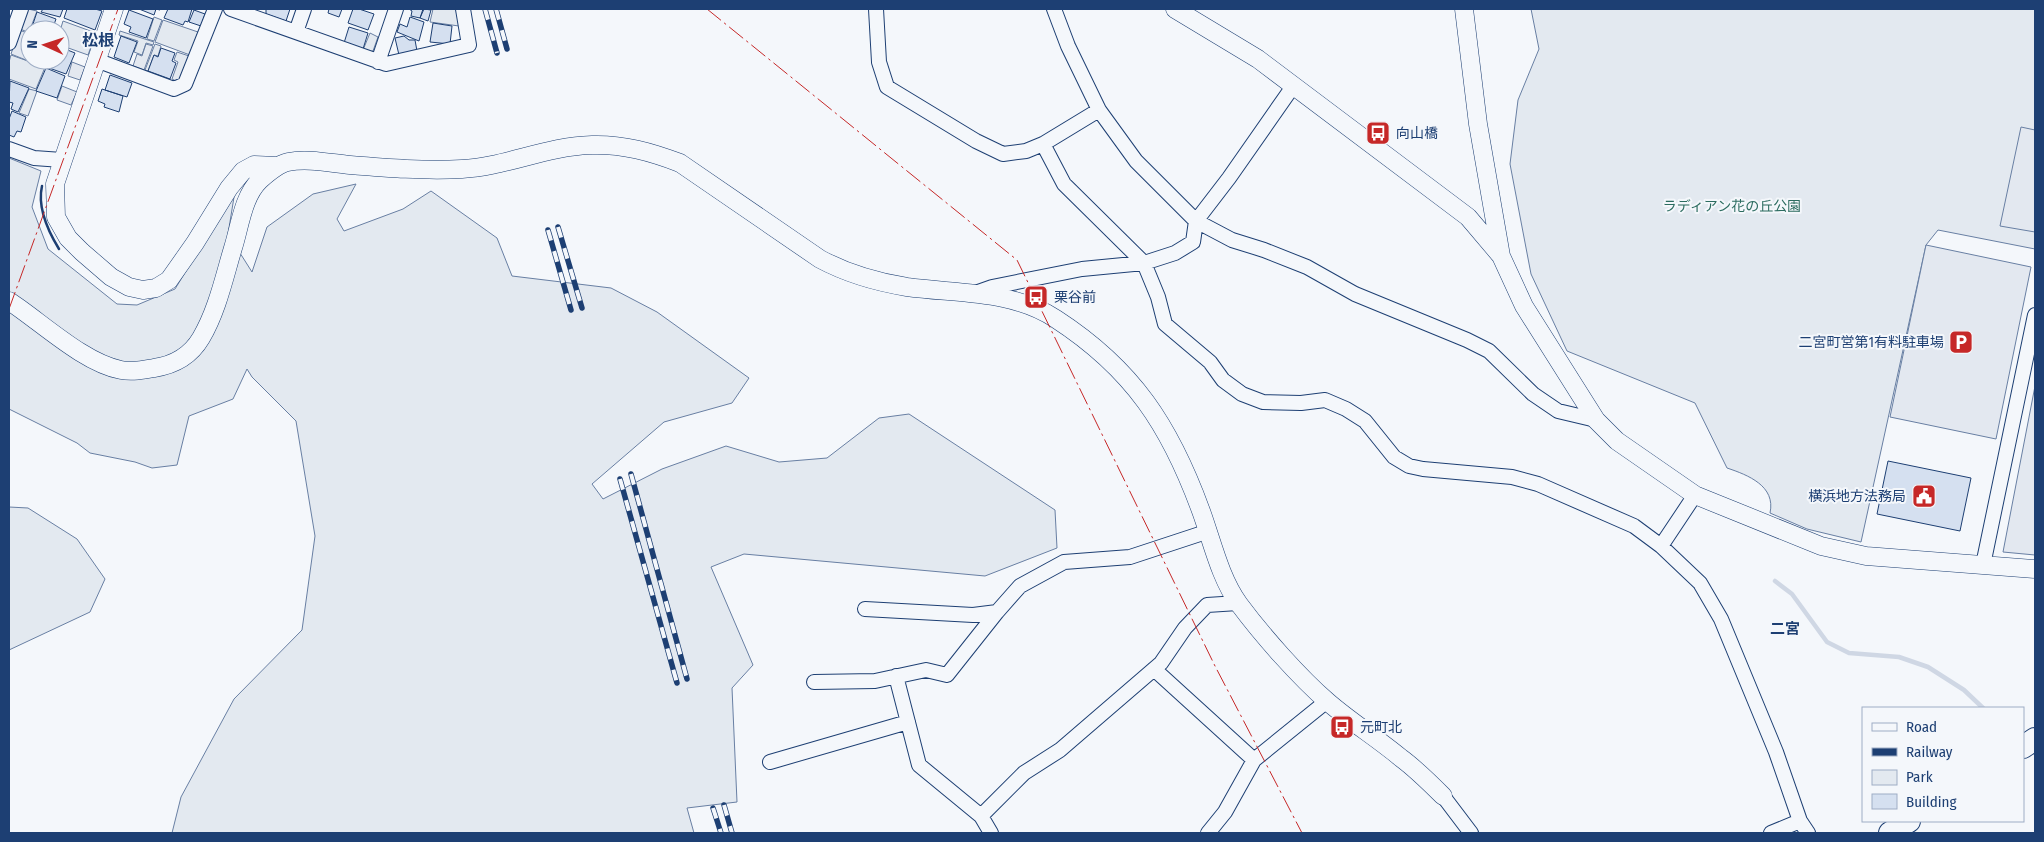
<svg xmlns="http://www.w3.org/2000/svg" width="2044" height="842" font-family="'Fira Sans Condensed','Noto Sans JP',sans-serif">
<style>
.green{fill:#e3e9f0;stroke:#687fa3}
.parking{fill:#e3e8f0;stroke:#687fa3}
.lines{fill:none;stroke-linecap:round;stroke-linejoin:round}
.stream{stroke:#cfd7e4;stroke-width:4.5}
.building{fill:#d5e0f0;stroke:#1d3f73}
.minor-casing{stroke:#1d3f73;stroke-width:16}
.tertiary-casing{stroke:#1d3f73;stroke-width:19}
.primary-casing{stroke:#1d3f73;stroke-width:24}
.minor{stroke:#f4f7fb;stroke-width:14}
.tertiary{stroke:#f4f7fb;stroke-width:18}
.primary{stroke:#f4f7fb;stroke-width:22}
.rail-casing{stroke:#1d3f73;stroke-width:5.5}
.rail{stroke:#f4f7fb;stroke-width:4;stroke-dasharray:11;stroke-linecap:butt}
.wall{stroke:#1d3f73;stroke-width:2.5}
.power{stroke:#c62828;stroke-width:1;stroke-dasharray:18 4 2.5 4;stroke-linecap:butt}
.labels{text-anchor:middle;dominant-baseline:central;stroke-width:4;stroke-linejoin:round;paint-order:stroke}
.poi-label{font-size:14px;fill:#1d3f73;stroke:#f4f7fb;text-anchor:start}
.park-label{font-size:14px;fill:#2c6c60;stroke:#f4f7fb}
.neighbourhood-label{font-size:15px;font-weight:bold;fill:#1d3f73;stroke:#f4f7fb}
.quarter-label{font-size:16px;font-weight:bold;fill:#1d3f73;stroke:#f4f7fb}
</style>
<rect width="100%" height="100%" fill="#f4f7fb"/>
<path class="green" d="M433 9H456L459 26 430 22Z
M1531 9H2035V249L1938 230 1926 245 1861 542 1807 529 1770 513C1776 486 1748 475 1727 468L1695 403 1567 351 1531 274 1510 164 1518 100 1539 49Z
M154 17 162 20 154 41 147 39Z
M163 20 198 32 190 55 155 42Z
M63 21 96 33 88 55 60 45V31Z
M120 31 154 42 153 45 146 43 142 55 134 52 138 41 119 35Z
M370 33 378 37 373 51 368 52 363 50Z
M155 44 161 46 158 56 154 55 148 71 145 70Z
M177 52 189 56 182 78 176 81 172 79 178 62 174 60Z
M11 55 36 64 28 60 29 57 30 60 41 62 48 60 36 89 9 79V62Z
M29 89 37 91 28 116 19 113Z
M9 158 41 171 32 207 48 249 117 304 137 305 175 289 235 191 228 234 252 272 267 227 313 194 356 184 337 219 344 231 403 209 431 191 497 238 512 276 611 288 657 312 749 378 732 403 664 422 592 484 603 499 662 469 726 446 779 462 827 458 879 418 909 414 1055 510 1057 548 985 576 744 554 711 567 753 665 732 688 737 802 687 808 694 833H172L181 797 234 699 302 630 315 536 296 421 252 377 247 369 233 399 189 416 177 465 152 468 135 462 90 453 77 443 9 409Z
M9 507 28 508 77 539 105 579 90 612 9 650Z"/>
<path class="parking" d="M28 9 37 11 31 27 37 30H30V33L20 29Z
M19 30 30 34 24 55 28 56 26 60 11 54Z
M146 44 153 46 144 70 133 66 137 54 142 56Z
M72 62 85 67 80 80 68 76Z
M62 86 77 92 71 105 57 100Z
M2021 127 2035 130V232L2000 226Z
M1926 245 2031 267 1996 439 1890 417Z
M2035 386V555L2003 552Z"/>
<g class="lines">
<path class="stream" d="M1775 581 1792 594 1827 642 1849 653 1899 657 1928 667 1964 690 1983 708"/>
</g>
<path class="building" d="M43 9H63L60 17 41 12Z
M67 9H95L102 11 95 30 64 18Z
M139 9H161L160 10 156 9 154 15Z
M168 9H192L188 22 185 21 183 25 164 18Z
M266 9H290L286 21 266 14Z
M329 9H342L339 17 328 13Z
M353 9H359L374 14 368 30 348 23Z
M409 9H423L420 18 411 16 412 11Z
M424 9 431 10 428 21 420 18Z
M129 10 153 19 146 38 129 32 131 27 124 24Z
M194 10 205 14 201 26 189 22Z
M37 12 56 19 52 30H40L32 27Z
M410 17 424 22 419 41 397 32 400 24 407 27Z
M433 23 452 26 450 44 430 42Z
M349 27 368 33 363 49 344 43Z
M30 36V56L26 54Z
M121 36 137 42 129 63 114 57Z
M404 36 409 40H415L417 51 399 55 395 38Z
M60 47 75 53 66 74 49 68 51 60H60Z
M161 48 175 53 172 61 176 63 170 79 148 71 154 55 158 57Z
M46 68 65 76 57 98 36 91Z
M110 75 132 83 127 97 105 90Z
M10 81 29 88 18 112 11 109 13 103 9 102Z
M102 89 123 96 119 112 104 107 105 104 98 101Z
M12 111 26 117 21 132 17 131 14 137 9 135V119Z
M1888 461 1971 478 1960 531 1877 514Z"/>
<g class="lines">
<g class="minor-casing">
<path id="minor" d="M231 9 386 64 469 45 463 9
M876 9 879 62 887 87 976 141 1003 154 1026 151 1043 144 1099 110
M1054 9 1068 46 1099 110 1136 161 1196 221 1232 240 1264 250 1307 267 1355 294 1467 340 1489 351 1533 394 1558 411 1596 420
M296 32 304 9
M9 43 21 9
M96 60 174 89 185 84 215 9
M378 62 396 9
M1043 144 1064 184 1144 263 1158 297 1165 324 1210 362 1223 380 1242 394 1263 402 1301 403 1325 400 1346 409 1365 421 1394 457 1409 466 1423 469 1512 477 1538 484 1634 526 1661 546 1700 583 1721 619 1776 752 1800 821 1808 833
M9 149 34 158 62 160
M975 293 992 287 1082 269 1144 263 1175 253 1193 242 1196 221 1229 178 1294 85
M1661 546 1695 495
M1983 565 2035 315
M865 609 973 615 997 612
M1154 669 1254 760
M896 676 919 765 981 816
M814 682 875 681 926 670 947 675 997 612 1020 586 1064 562 1130 557 1209 531
M770 762 908 722
M1443 796 1471 833
M991 833 981 816 1024 773 1060 750 1161 663 1185 628 1207 605 1238 603
M1208 833 1225 812 1254 760 1327 701
M1771 833 1800 821"/>
</g>
<g class="tertiary-casing">
<path id="tertiary" d="M114 9 55 184 56 217 68 238 82 252 111 277 129 287 143 290 156 288 169 280 195 243 229 188 243 171 254 165 277 166
M1175 9 1258 59 1468 217 1501 256 1524 306 1596 420 1617 441 1695 495 1821 546 1866 556 2035 569
M1464 9 1478 124 1501 256
M9 301C41 322 84 363 121 370 132 372 143 370 154 368 174 365 191 355 201 338 217 311 224 278 233 248 240 226 243 196 260 180 268 173 278 164 288 162 307 158 330 163 350 165 387 168 425 171 462 169 505 167 547 146 592 145 623 144 651 152 680 163L820 259C848 274 876 282 907 287 958 294 1012 290 1056 319 1133 369 1170 426 1201 511 1212 541 1220 578 1239 604 1262 635 1299 677 1328 702 1351 722 1377 738 1401 758 1416 769 1430 783 1443 796"/>
</g>
<g class="primary-casing">
<path id="primary" d="M2023 747 2035 739
M1890 833 1909 821"/>
</g>
<use href="#minor" class="minor"/>
<use href="#tertiary" class="tertiary"/>
<use href="#primary" class="primary"/>
<g class="rail-casing">
<path id="rail" d="M485 9 497 53
M496 9 507 49
M558 227 582 308
M548 230 571 310
M631 474 687 679
M620 479 677 683
M724 805 732 833
M713 808 721 833"/>
</g>
<use href="#rail" class="rail"/>
<path class="wall" d="M42 186C37 208 48 231 59 249"/>
<path class="power" d="M707 9 1017 260 1215 666 1302 833
M9 309 118 9"/>
</g>
<defs>
<g id="bus-square" transform="scale(1.25)"><rect x="-9" y="-9" width="18" height="18" rx="4" fill="#c62828" stroke="#f4f7fb"/><path d="M-5-6H5V4H4V6H2V4H-2V6H-4V4H-5ZM-3.5-4V0h7V-4ZM-3.5 1.2v1.5H-2V1.2ZM2 1.2v1.5H3.5V1.2Z" fill="#fff"/></g>
<g id="parking-square" transform="scale(1.25)"><rect x="-9" y="-9" width="18" height="18" rx="4" fill="#c62828" stroke="#f4f7fb"/><path d="M-3.5-5.5H1a3.5 3.5 0 0 1 0 7H-1V5.5H-3.5ZM-1-3.4V-.6H.8a1.4 1.4 0 0 0 0-2.8Z" fill="#fff"/></g>
<g id="civic-square" transform="scale(1.25)"><rect x="-9" y="-9" width="18" height="18" rx="4" fill="#c62828" stroke="#f4f7fb"/><path d="M-.6-6.5H3V-4.5H.6V-3L4-1V1h2V6H-6V1h2V-1L-.6-3ZM-1.2 2.5V6h2.4V2.5Z" fill="#fff"/></g>
</defs>
<g fill-rule="evenodd">
<use href="#bus-square" x="1378" y="133"/>
<use href="#bus-square" x="1036" y="297"/>
<use href="#parking-square" x="1961" y="342"/>
<use href="#civic-square" x="1924" y="496"/>
<use href="#bus-square" x="1342" y="727"/>
</g>
<g class="labels">
<g class="poi-label">
<text x="1396" y="133">向山橋</text>
<text x="1054" y="297">栗谷前</text>
<text x="1944" y="342" text-anchor="end">二宮町営第1有料駐車場</text>
<text x="1906" y="496" text-anchor="end">横浜地方法務局</text>
<text x="1360" y="727">元町北</text>
</g>
<g class="park-label">
<text x="1732" y="206">ラディアン花の丘公園</text>
</g>
<g class="neighbourhood-label">
<text x="1785" y="629">二宮</text>
</g>
<g class="quarter-label">
<text x="98" y="40">松根</text>
</g>
</g>
<rect width="2044" height="842" fill="none" stroke="#1d3f73" stroke-width="20"/>
<rect x="1862" y="707" width="162" height="115" fill="#f4f7fb" stroke="#9eadc5"/>
<rect x="1872" y="723" width="25" height="8" fill="#f4f7fb" stroke="#9eadc5"/>
<text x="1906" y="732" font-size="15" fill="#1d3f73">Road</text>
<rect x="1872" y="748" width="25" height="8" fill="#1d3f73" stroke="#9eadc5"/>
<text x="1906" y="757" font-size="15" fill="#1d3f73">Railway</text>
<rect x="1872" y="770" width="25" height="15" fill="#e3e9f0" stroke="#9eadc5"/>
<text x="1906" y="782" font-size="15" fill="#1d3f73">Park</text>
<rect x="1872" y="794" width="25" height="15" fill="#d5e0f0" stroke="#9eadc5"/>
<text x="1906" y="807" font-size="15" fill="#1d3f73">Building</text>
<g transform="translate(45 45) rotate(273)"><circle r="24" fill="#f4f7fb" stroke="#9eadc5"/>
<path d="M0-4L9 19L0 12L-9 19Z" fill="#c62828"/>
<text y="-8" font-size="14" font-weight="bold" text-anchor="middle" fill="#1d3f73">N</text>
</g>
</svg>
